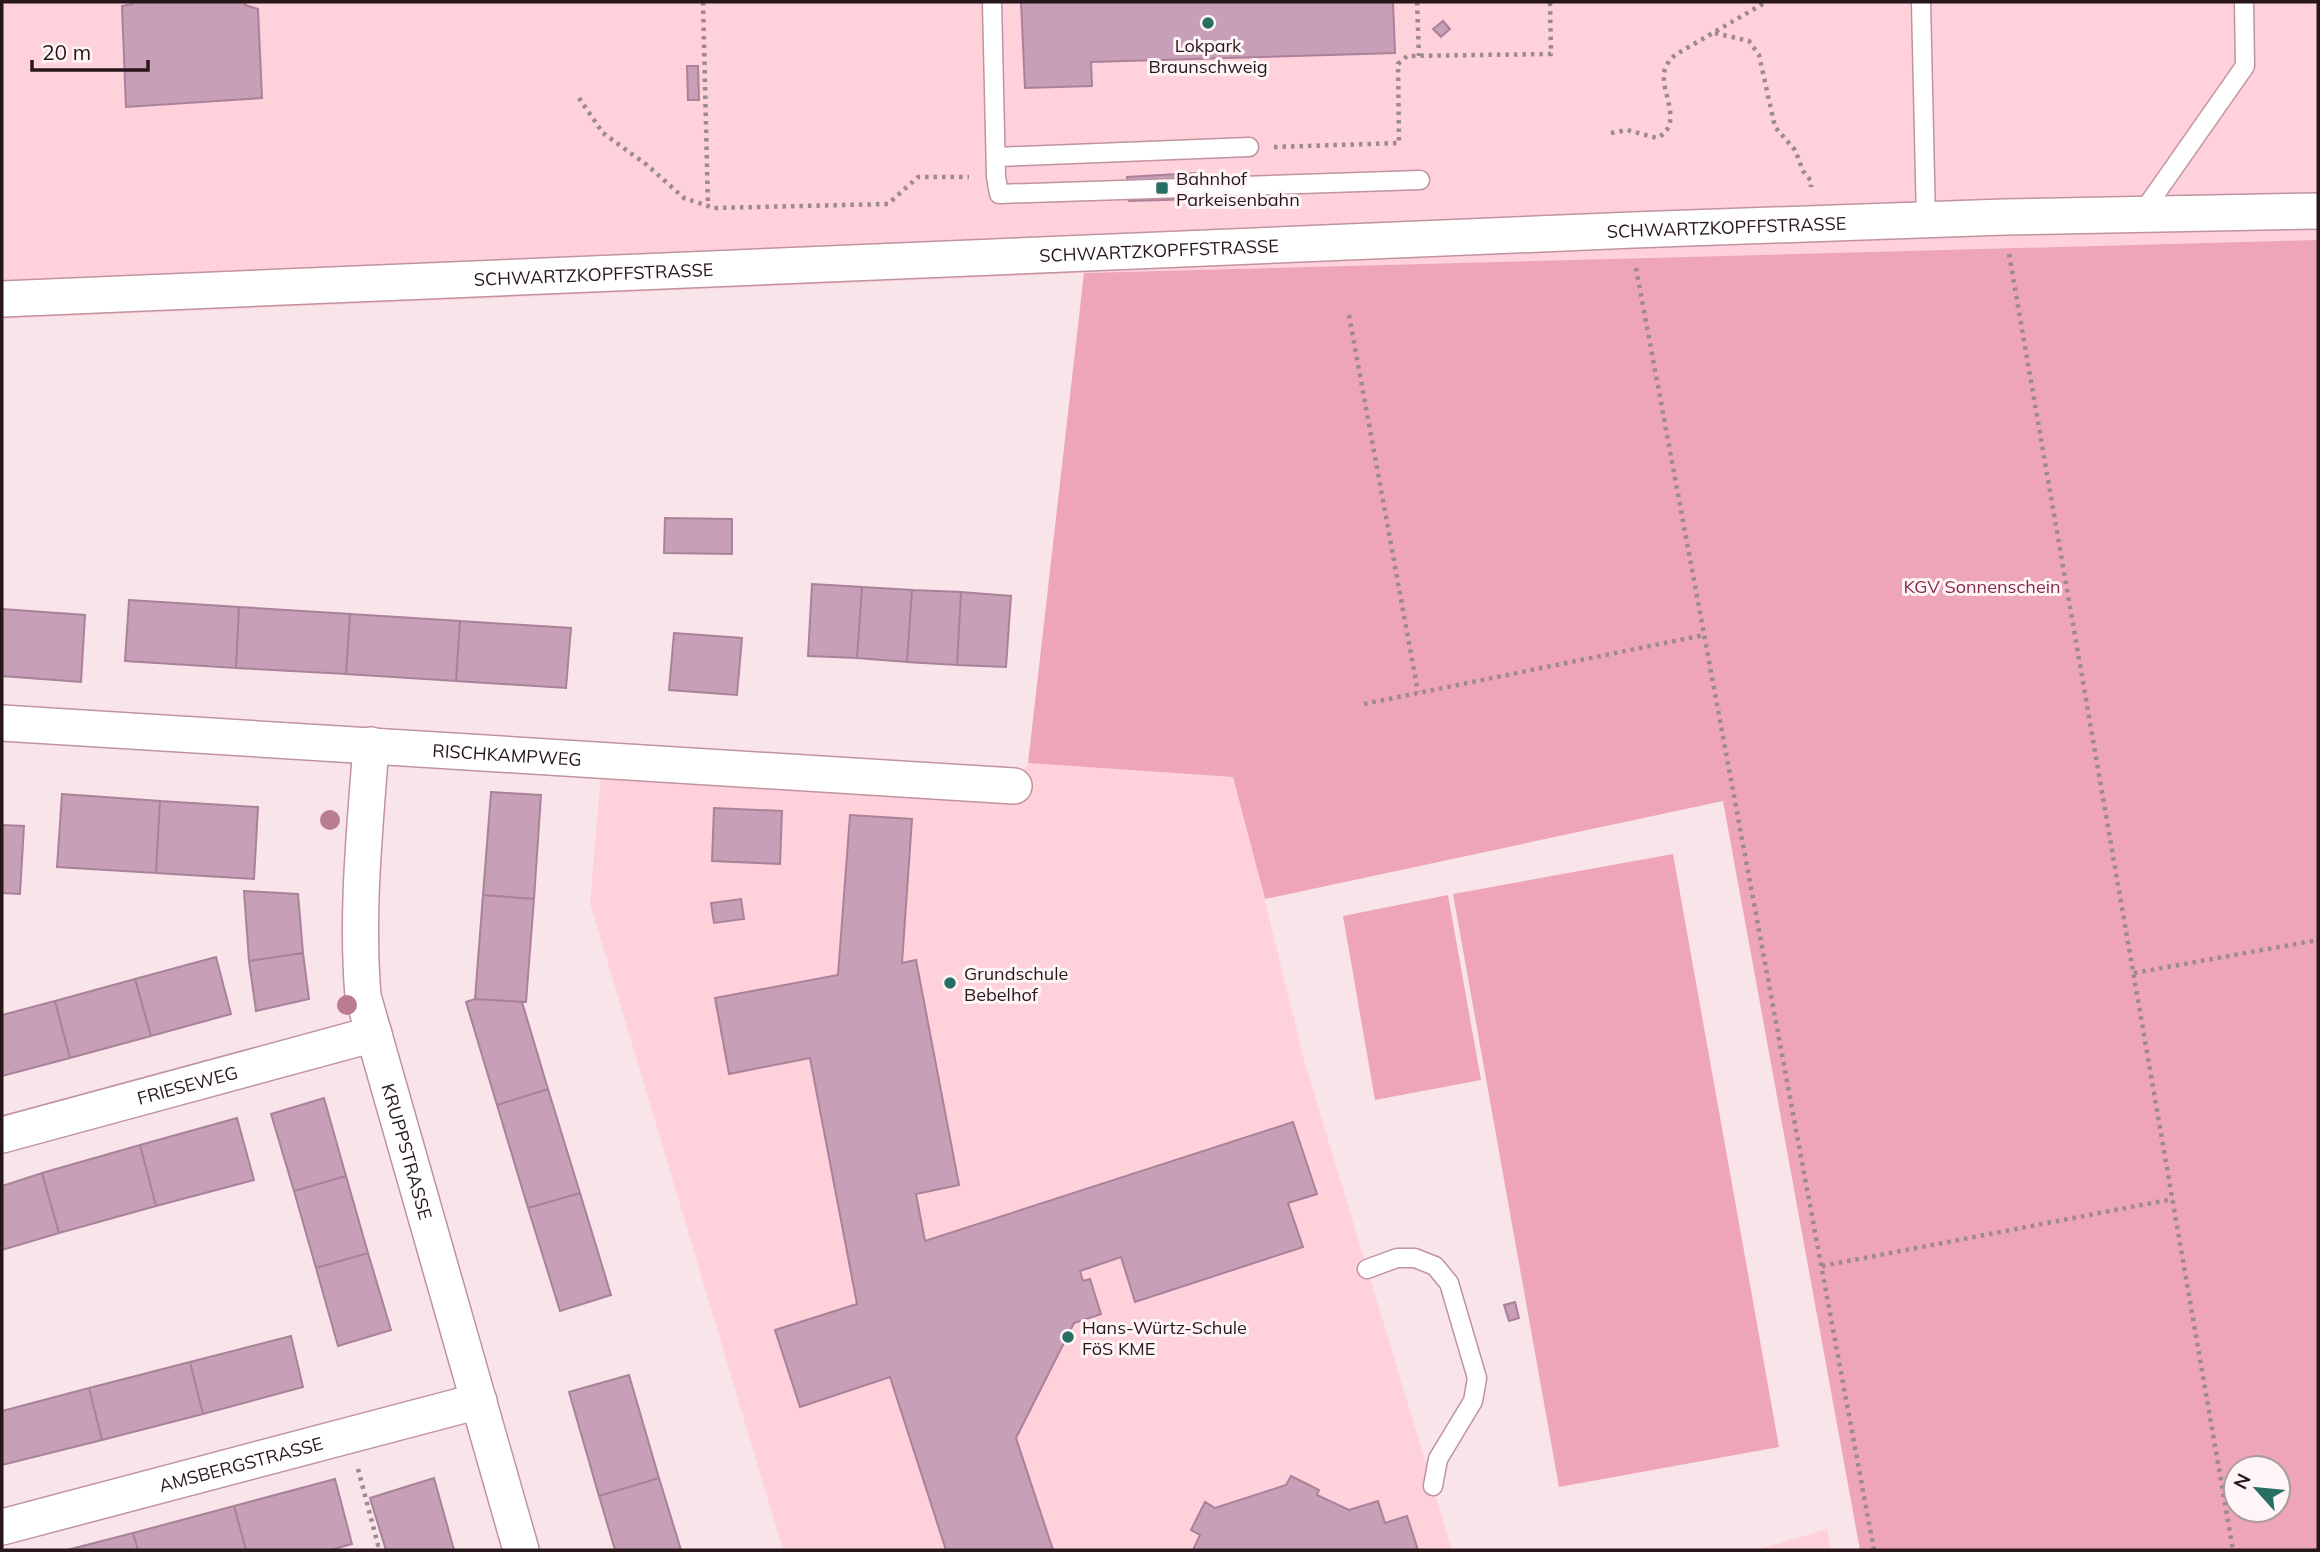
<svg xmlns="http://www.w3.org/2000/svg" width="2320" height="1552" font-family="Mulish,sans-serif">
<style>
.built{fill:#fed1db}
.green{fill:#eda5b7;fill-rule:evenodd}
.building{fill:#c79fb7;stroke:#a98299;stroke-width:2}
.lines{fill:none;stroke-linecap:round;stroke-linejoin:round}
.lane-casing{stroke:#c0939e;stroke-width:21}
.street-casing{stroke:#c0939e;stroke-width:38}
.path{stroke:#9c8a8e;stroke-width:4.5;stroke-dasharray:3.5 5;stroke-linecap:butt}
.lane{stroke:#fff;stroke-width:18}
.street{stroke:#fff;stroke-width:35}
.tree{fill:#b97c90}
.poi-dot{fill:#276f65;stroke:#fff5f7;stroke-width:2.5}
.labels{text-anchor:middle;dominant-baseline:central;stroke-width:6;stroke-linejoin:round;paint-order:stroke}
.poi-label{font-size:18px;fill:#27161a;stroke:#fff5f7;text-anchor:start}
.street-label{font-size:18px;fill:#27161a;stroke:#fff5f7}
.park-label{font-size:18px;fill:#852748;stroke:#fff5f7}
</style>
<rect width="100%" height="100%" fill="#f9e5e9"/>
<path class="built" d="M2 2H2318V240L1084 273 2 319Z
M602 760 1013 786 1028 763 1234 777 1305 1063 1452 1550H783L590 903Z
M1827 1529 1831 1550H1756Z"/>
<path class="green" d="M2318 240V1550H1860L1723 801 1265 899 1233 777 1028 763 1084 273ZM2236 1468H2278V1510H2236Z
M1673 854 1779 1447 1559 1487 1453 894Z
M1448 895 1481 1080 1375 1100 1343 916Z"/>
<path class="building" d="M131 2H245V5L258 9 262 98 126 107 122 6 132 4Z
M1021 2H1393L1395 53 1091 62 1092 86 1025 88Z
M1443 21 1450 29 1441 37 1433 29Z
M687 66H698L699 100H688Z
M1195 173 1196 199 1129 201 1127 177Z
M665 518 732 519V554L664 553Z
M812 584 862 587 857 658 808 656Z
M862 587 912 590 907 662 857 658Z
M912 590 961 592 957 665 907 662Z
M961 592 1011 596 1006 667 957 665Z
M129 600 239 607 236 668 125 661Z
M239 607 350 614 346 674 236 668Z
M2 609 85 615 81 682 2 676Z
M350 614 460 621 456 681 346 674Z
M460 621 571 628 566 688 456 681Z
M674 633 742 638 737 695 669 690Z
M491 792 541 795 534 899 483 895Z
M62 794 160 801 156 873 57 867Z
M160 801 258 807 254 879 156 873Z
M714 808 782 811 780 864 712 861Z
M850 815 912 819 902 963 916 960 959 1185 916 1194 925 1241 1293 1122 1317 1194 1288 1203 1303 1247 1135 1302 1121 1257 1080 1271 1083 1281 1090 1279 1101 1314 1074 1323 1016 1438 1053 1550H946L890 1377 800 1407 775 1330 857 1304 810 1058 729 1074 715 998 838 975Z
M2 825 24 826 20 894 2 893Z
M244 891 298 894 303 953 249 961Z
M483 895 534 899 526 1002 475 999Z
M741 899 744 919 714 923 711 903Z
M303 953 309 999 256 1011 249 961Z
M216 957 231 1014 151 1036 135 979Z
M135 979 151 1036 70 1058 55 1001Z
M475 999 522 1002 548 1089 497 1105 466 1002Z
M55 1001 70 1058 2 1076V1015Z
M548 1089 580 1193 528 1208 497 1105Z
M324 1098 346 1176 294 1191 271 1114Z
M237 1118 254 1180 156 1206 140 1145Z
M140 1145 156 1206 59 1233 42 1173Z
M42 1173 59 1233 2 1250V1186Z
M346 1176 368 1253 316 1268 294 1191Z
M580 1193 611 1295 560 1311 528 1208Z
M368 1253 391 1330 338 1346 316 1268Z
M1515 1302 1519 1318 1509 1321 1504 1305Z
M291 1336 303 1387 203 1414 190 1362Z
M190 1362 203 1414 102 1440 89 1388Z
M629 1375 659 1478 599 1496 569 1392Z
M89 1388 102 1440 2 1465V1411Z
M1291 1476 1319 1490 1317 1495 1349 1510 1378 1501 1385 1523 1407 1516 1418 1550H1193L1200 1535 1191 1530 1205 1502 1215 1508 1286 1485Z
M434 1478 454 1550H386L370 1498Z
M659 1478 681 1550H615L599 1496Z
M335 1479 352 1544 330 1550H246L234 1506Z
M234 1506 246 1550H138L133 1533Z
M133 1533 138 1550H67Z"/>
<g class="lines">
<g class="lane-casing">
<path id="lane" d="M992 2 996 177 999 194 1420 180
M1921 2 1926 221
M996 157 1249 147
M2140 216 2245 66 2244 2
M1367 1269 1397 1258H1415L1435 1266 1449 1283 1477 1378 1473 1401 1438 1459 1433 1486"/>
</g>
<g class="street-casing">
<g id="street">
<path id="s1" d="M2 299 1633 230 2004 217 2318 211"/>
<path id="s2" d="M2 723 1014 786"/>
<path id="s3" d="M371 745C365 829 356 912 363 996L521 1550"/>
<path id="s4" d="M2 1135 374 1034"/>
<path id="s5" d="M2 1527 479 1401"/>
</g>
</g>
<path class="path" d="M703 2 708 207
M1417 2 1419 56
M1715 33 1749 41 1759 55 1775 127 1795 150 1803 171 1811 181V187
M579 98 603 133 647 165 684 198 714 208 888 204 918 177H969
M1611 133 1627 130 1657 138C1686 123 1658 91 1665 69 1667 63 1671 59 1675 55L1766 2
M1274 147 1399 143 1398 64 1407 56 1551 54 1550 2
M2009 254 2233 1550
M1636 268 1874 1550
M1349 315 1418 692
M1364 704 1704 635
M2134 973 2318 940
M1822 1266 2173 1199
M358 1469 378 1545 384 1544"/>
<use href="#lane" class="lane"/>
<use href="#street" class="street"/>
</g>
<g class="tree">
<circle cx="330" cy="820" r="10"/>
<circle cx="347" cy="1005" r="10"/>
</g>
<g class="poi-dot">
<circle cx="1208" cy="23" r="7"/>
<rect x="1155" y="181" width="14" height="14" rx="3.5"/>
<circle cx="950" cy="983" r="7"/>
<circle cx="1068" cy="1337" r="7"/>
</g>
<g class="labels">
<g class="poi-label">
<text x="1208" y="45" text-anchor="middle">Lokpark<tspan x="1208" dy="21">Braunschweig</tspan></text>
<text x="1176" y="178">Bahnhof<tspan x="1176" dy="21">Parkeisenbahn</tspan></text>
<text x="964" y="973">Grundschule<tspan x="964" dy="21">Bebelhof</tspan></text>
<text x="1082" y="1327">Hans-Würtz-Schule<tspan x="1082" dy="21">FöS KME</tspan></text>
</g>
<g class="street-label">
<text stroke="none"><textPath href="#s1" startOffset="1726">SCHWARTZKOPFFSTRASSE</textPath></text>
<text stroke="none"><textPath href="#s1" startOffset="1158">SCHWARTZKOPFFSTRASSE</textPath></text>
<text stroke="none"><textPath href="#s1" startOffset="592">SCHWARTZKOPFFSTRASSE</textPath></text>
<text stroke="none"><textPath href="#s2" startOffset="506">RISCHKAMPWEG</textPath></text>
<text stroke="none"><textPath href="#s4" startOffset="192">FRIESEWEG</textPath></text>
<text stroke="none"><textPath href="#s3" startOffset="413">KRUPPSTRASSE</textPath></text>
<text stroke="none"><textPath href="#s5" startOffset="247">AMSBERGSTRASSE</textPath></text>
</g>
<g class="park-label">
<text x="1982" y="586">KGV Sonnenschein</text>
</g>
</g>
<rect width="2320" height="1552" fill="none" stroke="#27161a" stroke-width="7"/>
<g transform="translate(2257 1489) rotate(297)"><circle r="33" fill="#fff5f7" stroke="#a99c9f" stroke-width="2"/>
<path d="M0-5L12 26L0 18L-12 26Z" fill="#276f65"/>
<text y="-10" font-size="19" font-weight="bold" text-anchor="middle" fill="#27161a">N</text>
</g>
<path d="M32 60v10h116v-10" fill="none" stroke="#27161a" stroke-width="3.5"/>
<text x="42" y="60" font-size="21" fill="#27161a" stroke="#fff5f7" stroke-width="5" paint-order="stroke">20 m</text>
</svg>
